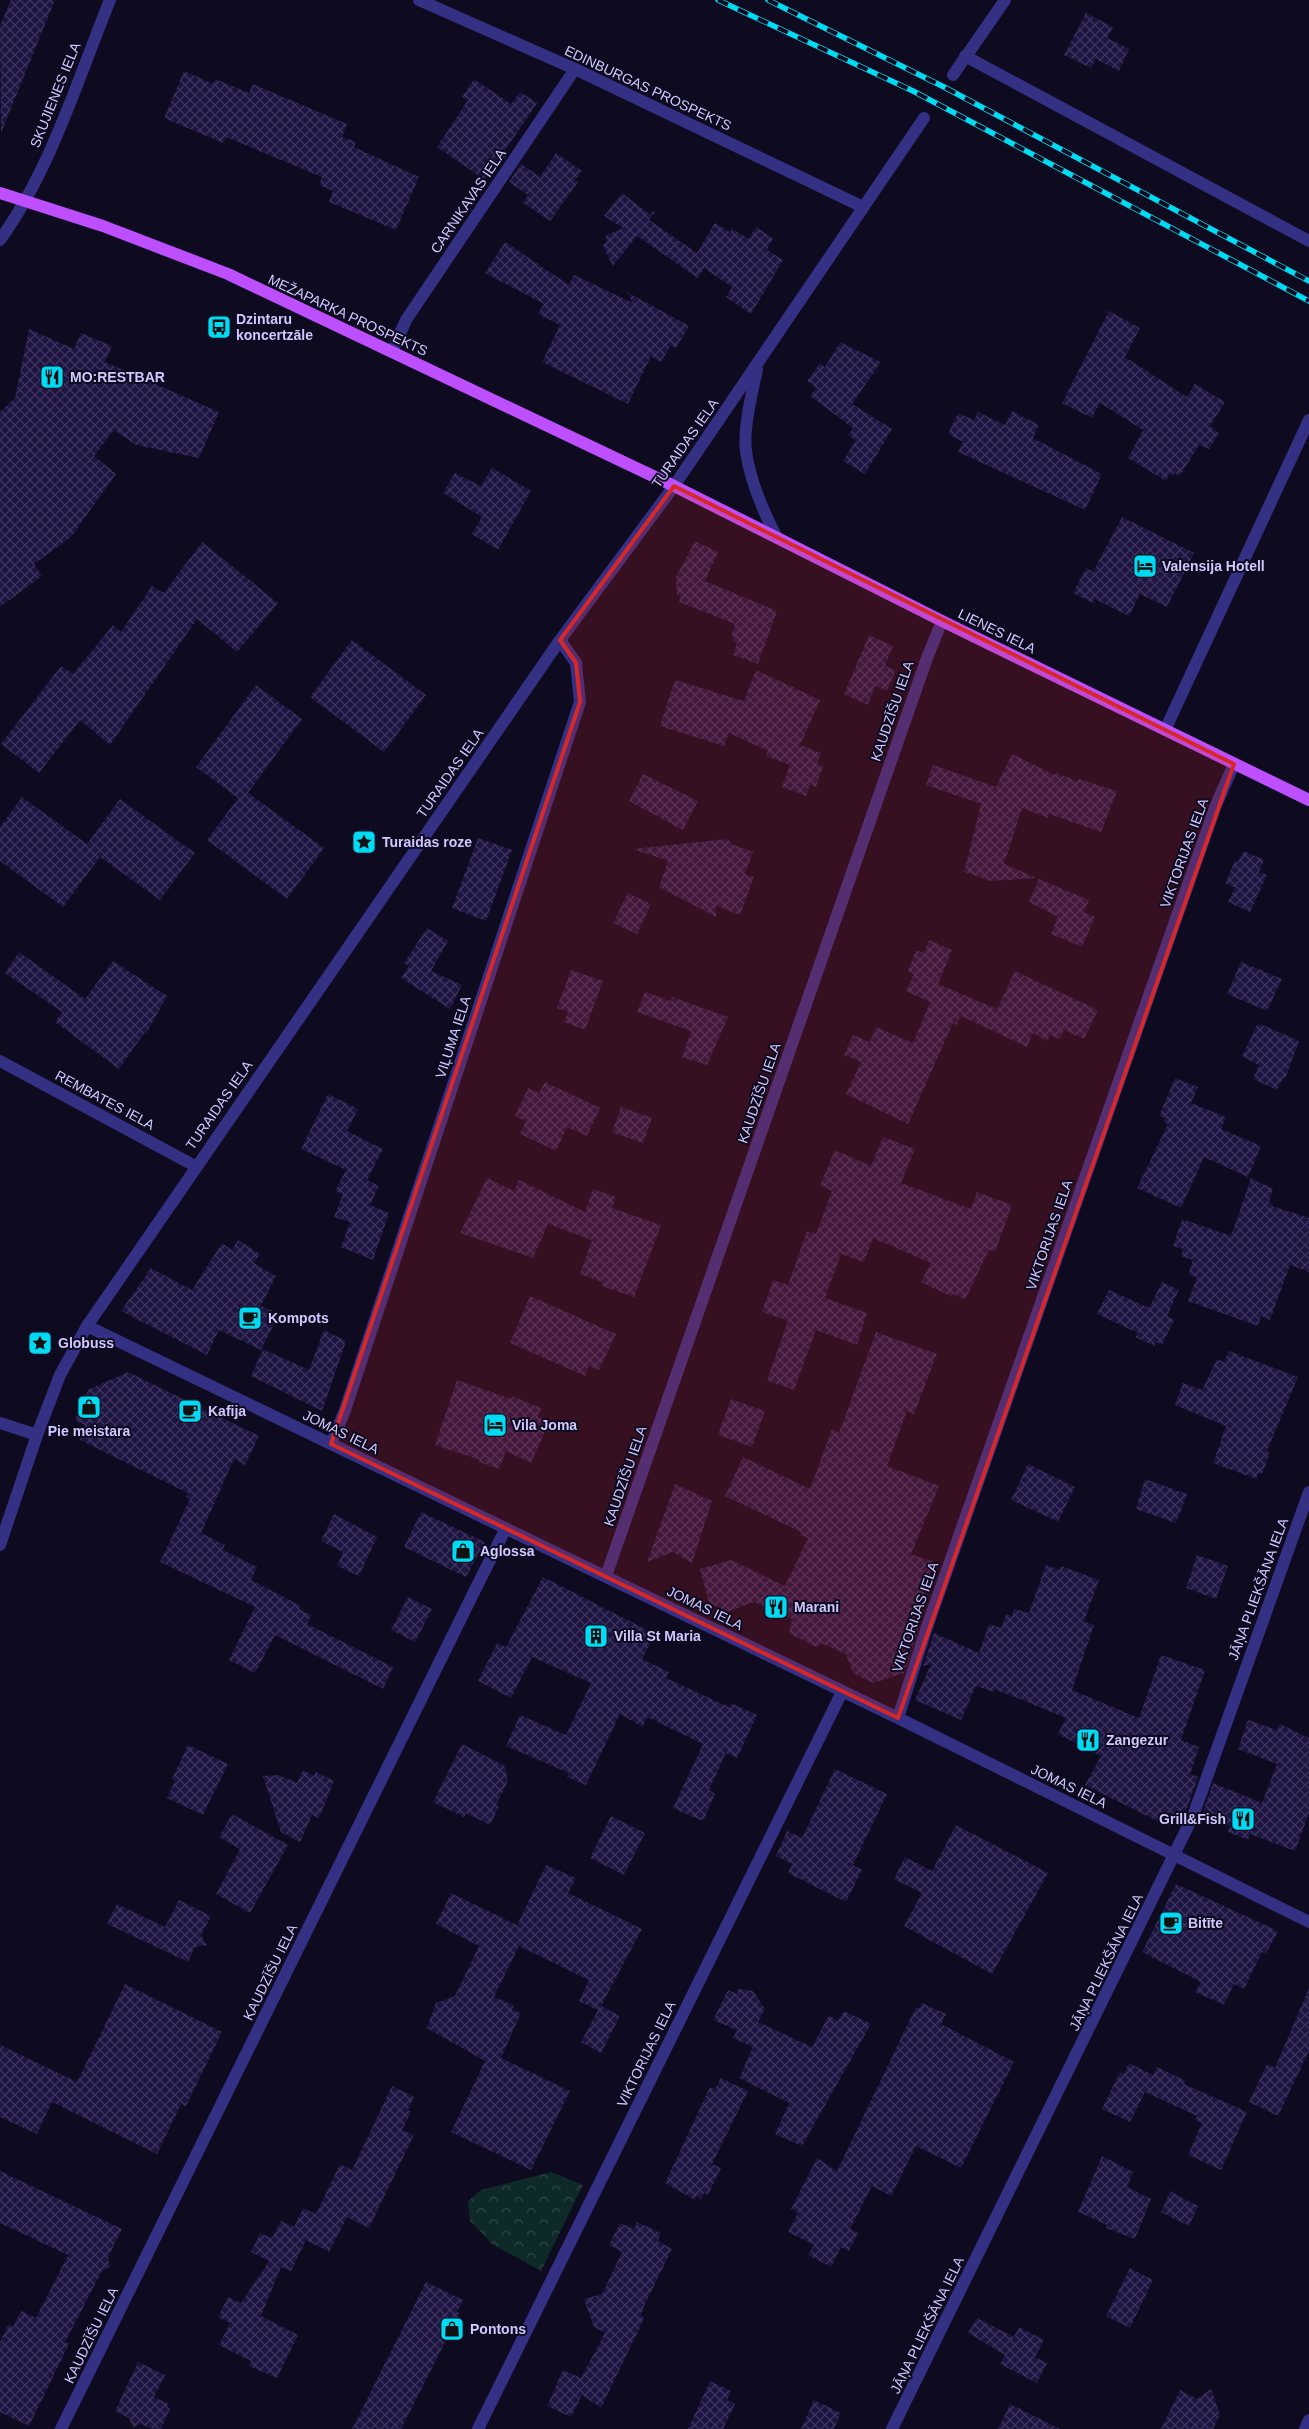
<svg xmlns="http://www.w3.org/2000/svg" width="1309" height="2429" font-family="Helvetica,sans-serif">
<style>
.forest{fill:url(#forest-crowns)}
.building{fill:url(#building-cross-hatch)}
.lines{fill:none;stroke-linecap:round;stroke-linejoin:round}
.pedestrian{stroke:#343083;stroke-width:12}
.minor{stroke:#343083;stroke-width:12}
.tertiary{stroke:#343083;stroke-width:12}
.primary{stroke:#bd4fff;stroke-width:12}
.rail-casing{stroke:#00dbf3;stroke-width:5.5}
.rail{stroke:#0e0a1f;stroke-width:4;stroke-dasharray:11;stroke-linecap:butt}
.marked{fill:#d62828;fill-opacity:0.2;stroke:#d62828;stroke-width:4;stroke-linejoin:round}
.labels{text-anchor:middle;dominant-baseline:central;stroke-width:4;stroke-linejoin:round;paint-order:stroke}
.street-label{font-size:14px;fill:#cfc8ff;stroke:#0e0a1f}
.poi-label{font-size:14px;font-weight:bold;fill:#cfc8ff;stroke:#0e0a1f;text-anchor:start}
</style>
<defs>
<pattern id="forest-crowns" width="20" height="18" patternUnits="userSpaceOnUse" patternTransform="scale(1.25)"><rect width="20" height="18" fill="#0d2a29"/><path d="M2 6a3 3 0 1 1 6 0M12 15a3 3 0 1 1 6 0" fill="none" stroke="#2f4749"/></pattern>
<pattern id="building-cross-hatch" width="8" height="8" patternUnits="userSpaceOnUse" patternTransform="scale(1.25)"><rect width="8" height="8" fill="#1e1442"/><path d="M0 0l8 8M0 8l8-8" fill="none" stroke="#3e355e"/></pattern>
</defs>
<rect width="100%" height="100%" fill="#0e0a1f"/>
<path class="forest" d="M551 2172 583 2185 541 2271 492 2244 470 2221 468 2201 481 2190Z"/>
<path class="building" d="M11 0H55L1 133 0 26Z
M1086 13 1113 27 1107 38 1129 49 1119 71 1096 59 1091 68 1064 55Z
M184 71 213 84 215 79 249 93 253 84 347 124 342 137 356 142 354 147 419 177 396 230 329 202 333 191 319 185 322 177 226 137 223 143 164 118Z
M474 79 511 104 520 92 537 103 504 152 507 155 495 173 492 170 485 180 437 147 468 100 462 97Z
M556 153 582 171 575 180 578 182 550 221 523 203 528 195 509 182 521 164 540 177Z
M622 193 649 214 657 210 649 220 697 253 715 223 730 232 732 229 749 239 756 227 773 238 767 250 783 260 751 314 726 297 732 287 704 268 698 278 637 236 613 266 603 246 607 241 605 236 623 228 604 216Z
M505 242 569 285 574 275 633 303 627 292 689 326 676 348 671 345 661 362 651 356 628 404 542 362 560 325 538 314 544 304 485 273Z
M1109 311 1140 328 1125 357 1187 397 1195 384 1225 402 1210 426 1219 433 1209 449 1199 445 1180 476 1174 473 1173 476 1169 474 1166 481 1128 458 1143 430 1100 403 1092 418 1062 403Z
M29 329 74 349 81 333 112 346 105 362 219 412 199 458 136 445 114 430 94 456 116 474 71 537 34 564 42 576 0 607V412L15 398Z
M840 342 881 362 852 404 892 429 865 474 843 461 856 440 848 435 853 428 810 396 816 388 807 381 820 363 825 367Z
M1012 411 1039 425 1033 438 1102 474 1085 510 958 452 963 442 948 434 958 413 974 420 978 412 1005 425Z
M492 468 531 491 498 550 472 534 482 517 443 493 455 473 481 486Z
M1122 517 1194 553 1167 607 1140 594 1129 616 1095 599 1093 603 1073 593 1086 568 1093 572Z
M695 541 718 552 705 581 777 611 758 664 733 655 737 642 732 641 734 637 731 636 735 624 679 602 681 597 677 595 676 577Z
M202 542 278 603 237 652 197 619 110 745 80 720 39 773 1 744 61 666 73 674 113 625 121 632 152 586 164 593Z
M869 635 893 646 885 666 896 670 887 691 875 686 868 705 844 694Z
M352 640 426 695 384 752 310 697Z
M756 670 820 700 800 745 821 753 817 764 823 766 816 787 810 785 806 796 782 787 790 765 766 756 768 751 729 733 724 746 660 726 675 680 744 701Z
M256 685 302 719 248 793 324 848 287 899 207 840 238 798 196 767Z
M1012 754 1055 775 1056 773 1077 781 1079 779 1117 791 1101 832 1049 814 1048 818 1022 808 1004 864 1037 878 991 881 964 872 981 804 926 785 933 765 996 787Z
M643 774 698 801 683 830 629 801Z
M22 797 87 844 120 799 195 853 160 900 100 857 63 907 0 861V827Z
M478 838 512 850 486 921 452 908Z
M727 839 734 845 753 852 745 874 754 877 740 915 716 906V917L659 887 668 861 633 849Z
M1244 851 1264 860 1259 872 1267 875 1250 912 1228 902 1235 888 1225 883 1235 861 1238 862Z
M1039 879 1089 900 1084 912 1095 917 1082 947 1051 934 1058 917 1029 902Z
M628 893 651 904 637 934 613 923Z
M427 928 448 941 431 971 462 985 450 1009 401 978 409 966 404 963Z
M929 940 952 950 938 984 997 1009 1015 971 1098 1010 1084 1039 1064 1030 1060 1039 1050 1035 1047 1041 1033 1033 1027 1047 961 1016 956 1025 953 1023 908 1124 846 1094 861 1062 844 1055 853 1035 870 1042 876 1027 913 1043 930 1002 906 991 914 974 908 971 916 950 924 953Z
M19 952 85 999 113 961 167 996 146 1034 145 1032 119 1069 55 1022 62 1012 5 973Z
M1241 962 1282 979 1267 1011 1227 994Z
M571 970 603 981 585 1030 564 1022 568 1012 557 1008Z
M645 992 671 1001 672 997 728 1017 707 1065 682 1057 691 1031 637 1012Z
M1258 1023 1299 1041 1285 1079 1283 1078 1277 1090 1253 1079 1259 1065 1242 1056Z
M1175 1078 1198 1087 1191 1103 1226 1117 1221 1129 1261 1146 1248 1177 1204 1157 1181 1208 1137 1188 1168 1124 1164 1122 1165 1118 1159 1116Z
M545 1082 600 1108 587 1136 567 1127 556 1151 520 1134 526 1121 515 1116 528 1088 539 1093Z
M328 1094 358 1109 347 1131 383 1149 367 1180 379 1186 370 1205 389 1213 373 1260 341 1247 350 1222 334 1217 343 1194 335 1191 346 1170 301 1149Z
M621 1107 652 1118 643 1143 612 1132Z
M883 1137 915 1149 901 1183 971 1209 977 1192 1012 1205 995 1252 989 1250 965 1300 953 1294 952 1297 921 1282 931 1263 873 1238 864 1262 841 1254 825 1298 867 1313 857 1345 816 1330 794 1390 767 1380 788 1321 762 1312 773 1280 788 1285 807 1231 816 1234 832 1191 820 1185 835 1150 871 1166Z
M487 1178 514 1191 519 1180 585 1212 593 1189 616 1197 612 1208 661 1225 634 1297 602 1286 603 1282 580 1274 592 1240 548 1224 533 1258 460 1233Z
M1251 1178 1273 1189 1269 1202 1273 1204 1272 1206 1309 1218V1272L1290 1265 1270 1320 1261 1316 1258 1326 1188 1301 1197 1277 1188 1275 1193 1260 1181 1256 1183 1249 1173 1246 1182 1219 1231 1236Z
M238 1240 260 1254 254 1263 276 1276 261 1306 279 1314 261 1350 219 1330 207 1355 121 1311 151 1268 192 1290 222 1243 232 1250Z
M1162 1282 1179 1290 1167 1316 1174 1320 1162 1345 1156 1342 1154 1346 1135 1337 1138 1333 1097 1314 1109 1290 1149 1308Z
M530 1296 616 1334 599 1370 589 1366 585 1376 510 1343Z
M324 1330 346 1341 322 1411 251 1376 263 1349 309 1370Z
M876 1332 937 1354 914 1414 907 1411 887 1466 939 1486 911 1554 934 1562 913 1624 919 1627 904 1673 873 1683 853 1673 846 1654 823 1644 816 1647 789 1633 792 1619 754 1602 727 1612 709 1602 700 1569 731 1560 785 1586 808 1538 800 1535 801 1532 725 1496 743 1457 810 1489 832 1429 839 1433Z
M1229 1351 1298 1377 1267 1451 1270 1453 1262 1474 1258 1473 1256 1479 1213 1463 1226 1426 1175 1405 1183 1383 1202 1390 1217 1359 1224 1362Z
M128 1372 259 1436 245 1465 234 1459 201 1533 225 1545 223 1550 257 1567 251 1580 301 1606 299 1609 311 1615 307 1624 393 1667 383 1689 275 1635 255 1673 229 1660 255 1607 160 1562 190 1499 186 1497 188 1493 80 1440 85 1425 75 1420 88 1390Z
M457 1380 511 1399 512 1396 541 1408 538 1417 549 1422 531 1463 506 1451 499 1469 479 1462 480 1460 435 1445Z
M731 1399 765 1411 752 1447 718 1435Z
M1028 1464 1075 1487 1058 1522 1011 1500Z
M1145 1479 1187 1494 1176 1523 1136 1509Z
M675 1484 712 1501 692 1563 673 1552 647 1562Z
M421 1512 485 1542 466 1577 404 1547Z
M334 1514 377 1537 359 1576 337 1566 343 1552 321 1541Z
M1197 1555 1228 1566 1216 1599 1186 1588Z
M1046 1565 1060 1570 1061 1566 1099 1580 1084 1621 1094 1625 1072 1690 1139 1718 1161 1655 1205 1670 1181 1740 1199 1747 1190 1774 1198 1777 1186 1811 1182 1810 1178 1823 1169 1827 1085 1785 1101 1756 1058 1734 1066 1718 995 1689 994 1692 976 1686 961 1720 915 1700 931 1664 923 1666 934 1633 979 1653 989 1624 1001 1628 1006 1614 1012 1616 1014 1609 1029 1613Z
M543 1577 655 1634 642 1659 669 1672 666 1678 729 1707 731 1703 757 1715 737 1758 726 1753 709 1790 715 1794 703 1821 673 1808 703 1744 647 1717 643 1727 620 1714 586 1785 567 1777 569 1773 506 1746 520 1715 566 1735 591 1683 532 1657 511 1698 478 1681 497 1643 506 1647Z
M408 1597 432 1609 415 1642 391 1630Z
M1248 1720 1277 1730 1280 1724 1309 1738V1813L1295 1851 1250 1834 1248 1840 1228 1832 1230 1827 1201 1817 1213 1783 1262 1803 1277 1764 1238 1749Z
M462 1744 505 1766 508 1781 496 1805 499 1807 490 1825 466 1813 464 1817 433 1802Z
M188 1745 228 1764 203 1815 167 1798 175 1781 172 1779Z
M835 1769 887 1794 853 1865 862 1870 846 1902 788 1873 792 1864 776 1856 787 1831 802 1838Z
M303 1770 314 1776 316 1772 334 1781 319 1818 312 1815 300 1842 281 1832 263 1776 279 1775 297 1783Z
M232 1814 288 1845 250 1913 216 1894 240 1849 219 1837Z
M611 1816 645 1833 624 1875 590 1858Z
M956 1825 1048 1873 992 1974 904 1926 922 1893 894 1879 905 1857 932 1871Z
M546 1865 576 1878 568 1893 642 1929 601 2006 620 2016 601 2053 581 2042 598 2010 579 2001 589 1980 519 1946 494 1997 514 2005 512 2010 521 2013 501 2058 570 2091 531 2170 451 2132 485 2061 427 2028 436 2003 455 1996 479 1946 436 1924 451 1893 517 1925Z
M1176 1884 1278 1931 1266 1954 1262 1952 1244 1989 1234 1984 1224 2005 1195 1992 1201 1982 1142 1952Z
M179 1900 211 1916 201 1935 207 1945 195 1947 188 1962 107 1924 117 1904 165 1927Z
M125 1984 222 2032 186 2106 181 2104 157 2154 52 2102 37 2134 0 2117V2045L77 2082Z
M1309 1988V2051L1278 2116 1249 2102 1267 2064 1275 2068Z
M739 1989 753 1991 765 2009 758 2022 812 2047 829 2015 838 2021 844 2011 871 2024 802 2146 775 2134 789 2103 739 2078 753 2047 733 2038 737 2030 713 2020 728 1990 737 1994Z
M922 2003 946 2014 941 2024 1014 2062 961 2168 916 2146 891 2196 872 2186 850 2229 858 2233 849 2251 841 2247 831 2267 808 2255 814 2245 788 2232 798 2213 791 2209 817 2158 837 2171 916 2007 919 2009Z
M1129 2063 1153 2075 1157 2067 1186 2081 1184 2084 1247 2112 1221 2170 1188 2155 1202 2123 1195 2120 1197 2116 1145 2092 1130 2122 1102 2109 1120 2072 1124 2074Z
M721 2078 748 2091 712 2164 721 2168 708 2195 704 2193 701 2199 696 2196 695 2200 665 2183 710 2087 715 2089Z
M392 2086 414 2097 408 2110 411 2112 402 2130 414 2135 369 2228 347 2217 329 2252 306 2240 291 2271 281 2267 261 2316 298 2335 277 2378 249 2366 251 2361 219 2345 230 2323 218 2317 228 2297 241 2303 269 2261 251 2252 260 2233 272 2238 281 2221 294 2227 303 2208 316 2214 340 2164 352 2170Z
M1102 2156 1133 2172 1127 2187 1151 2199 1135 2239 1106 2228 1107 2225 1078 2212Z
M0 2171 122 2229 108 2257 110 2267 102 2271 65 2342 69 2344 29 2426 0 2412V2342L9 2324 13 2327 21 2311 36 2318 68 2255 0 2223Z
M1170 2191 1198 2206 1189 2226 1161 2212Z
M637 2222 661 2233 658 2241 672 2249 644 2306 641 2315 644 2319 601 2408 582 2395 571 2417 547 2406 563 2370 581 2378 605 2333 594 2327 584 2299 602 2294 622 2252 609 2245 620 2223 634 2229Z
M1130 2268 1153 2280 1130 2328 1106 2316Z
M426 2282 463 2300 457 2312 460 2313 401 2429H352Z
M977 2318 1014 2337 1019 2327 1044 2340 1035 2357 1047 2363 1037 2383 1000 2364 1005 2355 968 2333Z
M138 2362 165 2375 154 2397 169 2404 167 2407 170 2409 161 2429H153L141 2424 133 2427 129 2418 115 2411Z
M710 2381 731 2391 727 2400 735 2404 723 2429H688Z
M1211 2389 1220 2415 1213 2429H1161L1180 2390 1197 2399Z
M814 2400 841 2413 834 2429H801Z
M1010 2404 1060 2429H998Z"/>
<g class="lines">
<path class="pedestrian" d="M87 1326 898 1718 1309 1922
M331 1444 345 1410
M606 1576 620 1536
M474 1592 506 1528
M898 1718 926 1630
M763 1852 842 1692"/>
<path class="minor" d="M419 0 575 69 863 207
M965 56 1309 241
M953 75 1005 0
M0 240C51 169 77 81 110 0
M392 352 406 320 575 69
M757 370C752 392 743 429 746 451 750 482 763 511 777 538
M674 486 924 118
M1165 730 1309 420
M0 1061 195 1166
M345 1410 580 702 576 663 560 640
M0 1423 37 1435
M620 1536 927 658 942 621
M926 1630 1216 805 1234 764
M61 2429 474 1592
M478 2429 763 1852
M892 2429 1193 1816 1309 1492
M1305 2429 1309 2420"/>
<path class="tertiary" d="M0 1545 37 1435 60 1375 87 1326 560 640 674 486"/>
<path class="primary" d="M0 193 103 226 228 274 674 486 942 621 1309 800"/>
<g class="rail-casing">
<path id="rail" d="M718 0 913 91 1309 301
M768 0 944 87 1309 281"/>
</g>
<use href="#rail" class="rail"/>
</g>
<path class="marked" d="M674 486 1234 764 898 1718 331 1444 580 702 576 663 560 640Z"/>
<defs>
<g id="bus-square" transform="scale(1.25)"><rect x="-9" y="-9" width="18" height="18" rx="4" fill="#00dbf3" stroke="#0e0a1f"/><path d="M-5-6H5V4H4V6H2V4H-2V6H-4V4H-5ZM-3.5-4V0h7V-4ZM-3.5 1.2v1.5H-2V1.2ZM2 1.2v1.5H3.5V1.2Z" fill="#111"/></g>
<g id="restaurant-square" transform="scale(1.25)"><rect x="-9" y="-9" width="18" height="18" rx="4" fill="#00dbf3" stroke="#0e0a1f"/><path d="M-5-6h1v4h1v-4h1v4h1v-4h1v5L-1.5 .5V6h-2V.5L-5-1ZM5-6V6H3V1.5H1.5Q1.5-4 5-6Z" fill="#111"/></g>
<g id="hotel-square" transform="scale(1.25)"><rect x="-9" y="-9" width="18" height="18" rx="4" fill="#00dbf3" stroke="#0e0a1f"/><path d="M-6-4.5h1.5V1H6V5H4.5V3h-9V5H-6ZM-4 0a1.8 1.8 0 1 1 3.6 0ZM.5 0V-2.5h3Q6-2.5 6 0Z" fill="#111"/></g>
<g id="sight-square" transform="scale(1.25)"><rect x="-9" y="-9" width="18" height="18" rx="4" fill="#00dbf3" stroke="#0e0a1f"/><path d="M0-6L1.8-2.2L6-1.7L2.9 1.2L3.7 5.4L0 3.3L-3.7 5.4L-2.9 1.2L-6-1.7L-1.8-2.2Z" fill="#111"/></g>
<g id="cafe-square" transform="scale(1.25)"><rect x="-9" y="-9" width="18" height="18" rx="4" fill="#00dbf3" stroke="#0e0a1f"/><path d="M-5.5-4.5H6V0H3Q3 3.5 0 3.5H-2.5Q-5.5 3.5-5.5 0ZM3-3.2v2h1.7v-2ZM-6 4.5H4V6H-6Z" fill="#111"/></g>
<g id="shop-square" transform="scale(1.25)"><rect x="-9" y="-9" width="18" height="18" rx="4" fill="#00dbf3" stroke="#0e0a1f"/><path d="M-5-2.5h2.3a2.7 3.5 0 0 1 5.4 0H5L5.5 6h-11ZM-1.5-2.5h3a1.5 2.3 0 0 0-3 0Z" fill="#111"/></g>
<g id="building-square" transform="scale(1.25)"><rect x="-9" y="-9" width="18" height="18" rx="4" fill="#00dbf3" stroke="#0e0a1f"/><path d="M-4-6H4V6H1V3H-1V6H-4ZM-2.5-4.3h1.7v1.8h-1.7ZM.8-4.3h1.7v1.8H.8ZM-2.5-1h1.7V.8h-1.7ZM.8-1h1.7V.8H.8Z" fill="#111"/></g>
</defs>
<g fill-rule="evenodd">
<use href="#bus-square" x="219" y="327"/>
<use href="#restaurant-square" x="52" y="377"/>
<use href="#hotel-square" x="1145" y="566"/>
<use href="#sight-square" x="364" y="842"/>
<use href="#cafe-square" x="250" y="1318"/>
<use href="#sight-square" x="40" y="1343"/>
<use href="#shop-square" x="89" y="1407"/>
<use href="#cafe-square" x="190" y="1411"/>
<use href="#hotel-square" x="495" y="1425"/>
<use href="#shop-square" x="463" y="1551"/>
<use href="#restaurant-square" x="776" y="1607"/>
<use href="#building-square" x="596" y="1636"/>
<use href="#restaurant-square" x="1088" y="1740"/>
<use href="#restaurant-square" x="1243" y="1819"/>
<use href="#cafe-square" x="1171" y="1923"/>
<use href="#shop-square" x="452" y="2329"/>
</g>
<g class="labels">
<g class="street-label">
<text transform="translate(648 88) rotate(25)">EDINBURGAS PROSPEKTS</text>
<text transform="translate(55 95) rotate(-68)">SKUJIENES IELA</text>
<text transform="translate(468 201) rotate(-56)">CARNIKAVAS IELA</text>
<text transform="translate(348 315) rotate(25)">MEŽAPARKA PROSPEKTS</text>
<text transform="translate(685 443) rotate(-55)">TURAIDAS IELA</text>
<text transform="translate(997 631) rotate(26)">LIENES IELA</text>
<text transform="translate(892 711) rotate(-71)">KAUDZĪŠU IELA</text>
<text transform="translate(450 773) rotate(-55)">TURAIDAS IELA</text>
<text transform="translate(1184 853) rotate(-70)">VIKTORIJAS IELA</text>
<text transform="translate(453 1037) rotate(-72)">VIĻUMA IELA</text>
<text transform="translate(759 1093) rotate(-71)">KAUDZĪŠU IELA</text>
<text transform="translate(105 1100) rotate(28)">REMBATES IELA</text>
<text transform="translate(219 1105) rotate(-55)">TURAIDAS IELA</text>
<text transform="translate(1049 1235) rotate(-71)">VIKTORIJAS IELA</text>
<text transform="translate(341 1432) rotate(26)">JOMAS IELA</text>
<text transform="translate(625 1476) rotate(-71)">KAUDZĪŠU IELA</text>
<text transform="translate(1258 1589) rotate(-70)">JĀŅA PLIEKŠĀNA IELA</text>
<text transform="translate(705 1608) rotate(26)">JOMAS IELA</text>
<text transform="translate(915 1617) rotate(-71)">VIKTORIJAS IELA</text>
<text transform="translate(1069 1786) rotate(26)">JOMAS IELA</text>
<text transform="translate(1106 1962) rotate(-64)">JĀŅA PLIEKŠĀNA IELA</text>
<text transform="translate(270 1972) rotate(-64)">KAUDZĪŠU IELA</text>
<text transform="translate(646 2054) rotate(-64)">VIKTORIJAS IELA</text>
<text transform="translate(927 2325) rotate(-64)">JĀŅA PLIEKŠĀNA IELA</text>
<text transform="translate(91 2335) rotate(-64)">KAUDZĪŠU IELA</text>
</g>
<g class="poi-label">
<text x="236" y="319">Dzintaru<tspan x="236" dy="16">koncertzāle</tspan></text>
<text x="70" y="377">MO:RESTBAR</text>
<text x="1162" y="566">Valensija Hotell</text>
<text x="382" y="842">Turaidas roze</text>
<text x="268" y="1318">Kompots</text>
<text x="58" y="1343">Globuss</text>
<text x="208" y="1411">Kafija</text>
<text x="512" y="1425">Vila Joma</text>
<text x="89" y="1431" text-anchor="middle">Pie meistara</text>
<text x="480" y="1551">Aglossa</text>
<text x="794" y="1607">Marani</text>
<text x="614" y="1636">Villa St Maria</text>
<text x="1106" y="1740">Zangezur</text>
<text x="1226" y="1819" text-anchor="end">Grill&amp;Fish</text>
<text x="1188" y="1923">Bitīte</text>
<text x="470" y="2329">Pontons</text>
</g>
</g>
</svg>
